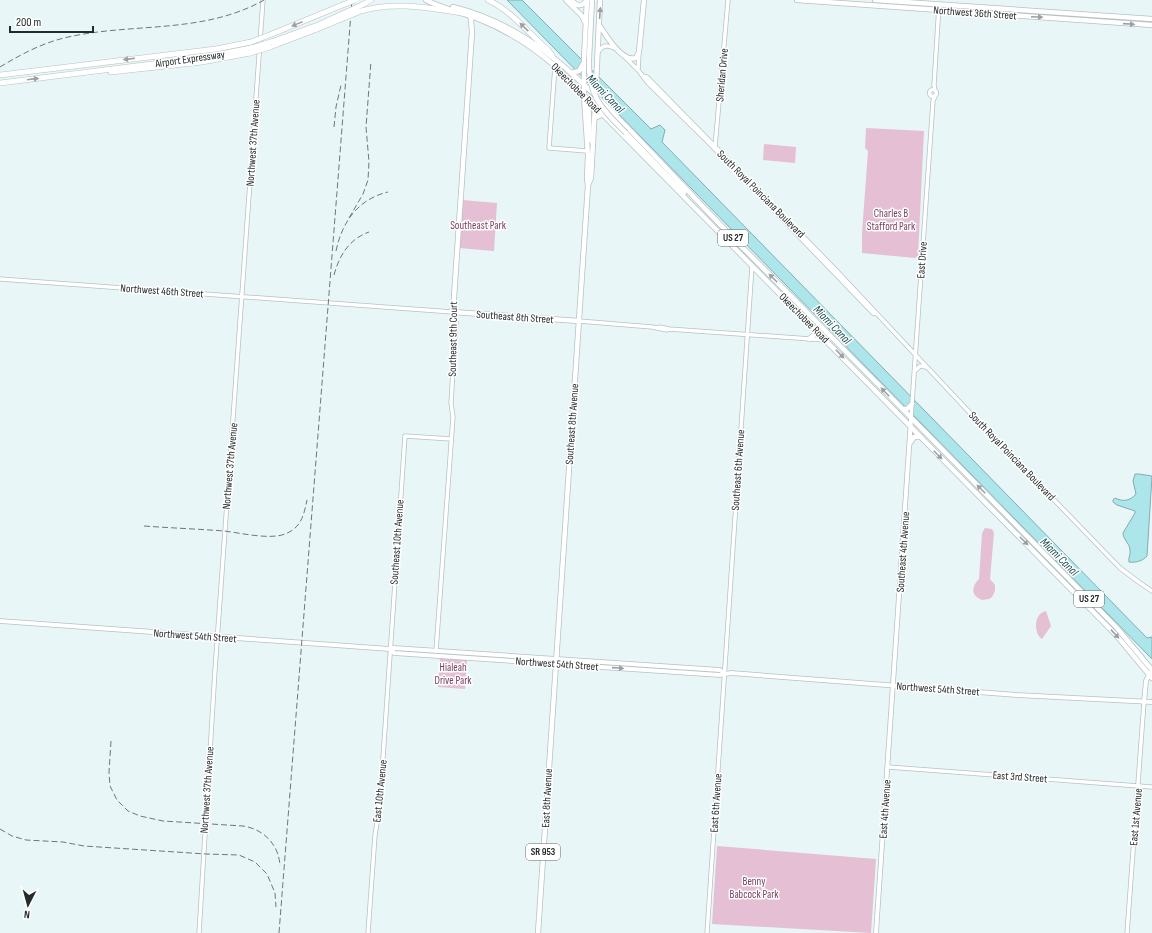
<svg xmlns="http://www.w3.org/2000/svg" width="1152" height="933" font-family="'Sofia Sans Condensed',sans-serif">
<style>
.green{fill:#e5bfd3}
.water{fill:#ace5ea;stroke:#84adb1}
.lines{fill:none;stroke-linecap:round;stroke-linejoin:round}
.tertiary-casing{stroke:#b5c2c4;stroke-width:5}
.secondary-casing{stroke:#b5c2c4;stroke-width:5.5}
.primary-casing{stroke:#b5c2c4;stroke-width:6}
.trunk-casing{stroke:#b5c2c4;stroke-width:6}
.motorway-casing{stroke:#b5c2c4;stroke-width:6}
.tertiary{stroke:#fff;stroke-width:3.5}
.secondary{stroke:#fff;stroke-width:4}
.primary{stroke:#fff;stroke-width:4.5}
.trunk{stroke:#fff;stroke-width:4.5}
.motorway{stroke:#fff;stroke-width:5}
.rail{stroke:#6f7778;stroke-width:1;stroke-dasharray:6 3;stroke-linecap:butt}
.trunk-bridge-casing{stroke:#b5c2c4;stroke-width:6;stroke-linecap:butt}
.motorway-bridge-casing{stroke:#b5c2c4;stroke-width:6;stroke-linecap:butt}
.trunk-bridge{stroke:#fff;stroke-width:4.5}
.motorway-bridge{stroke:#fff;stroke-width:5}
.oneway{fill:#9d9fa0}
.labels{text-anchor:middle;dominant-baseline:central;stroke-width:3;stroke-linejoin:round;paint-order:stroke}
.shield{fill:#fff;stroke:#666a6b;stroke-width:1}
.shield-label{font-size:10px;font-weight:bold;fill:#252a2b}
.street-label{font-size:11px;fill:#252a2b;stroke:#fff}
.park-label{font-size:11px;fill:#794060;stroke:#fff}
.water-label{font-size:12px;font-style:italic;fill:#184b4f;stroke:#fff}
</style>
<rect width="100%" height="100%" fill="#e8f6f7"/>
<path class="green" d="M866 128 924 131 918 256 915 258 862 253V233L868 151 865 148Z
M764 144 796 147 795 163 763 160Z
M462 200 497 203 494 251 459 248Z
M985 528 992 529 994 533 990 579 995 585V591L992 597 989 599 982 600C971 596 971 587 979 579L982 533Z
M1046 611 1051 626 1042 639C1033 633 1034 613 1046 611Z
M440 658 467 660 465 689 438 687Z
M717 846 876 859 871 933 712 924Z"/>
<path class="water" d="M507 0H522L651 129 660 125 665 130 662 142 1147 638 1152 637V659Z
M1135 474H1139L1152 476 1147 556C1143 561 1135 563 1129 562 1128 558 1131 554 1130 549 1129 543 1123 539 1123 533L1135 513V511L1117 505 1113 502V500L1115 498C1123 502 1130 501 1136 494L1133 481Z"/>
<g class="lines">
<g class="tertiary-casing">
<path id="tertiary" d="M598 52C602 46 606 44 614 48
M625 57 638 70 648 83 707 141 873 313 877 314
M555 66 549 148 587 151
M638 70 639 53
M643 76 647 77 834 268 971 414 1120 568 1140 583 1152 591
M929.5 93a3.5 3.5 0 1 1 7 0a3.5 3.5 0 1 1-7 0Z
M935 91 934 85 939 5
M715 147 728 0
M0 279 453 312 456 322 451 403 453 417 436 651
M579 321 652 327 667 330 669 329
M658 328 660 327 669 329 825 340
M915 371 920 366 926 367
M911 418 933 101 935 96
M888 767 1152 787
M199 933 215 670 263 0
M368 933 375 835 379 810 381 787 405 436 451 439
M707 933 752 266
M1127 933 1144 702"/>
</g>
<g class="secondary-casing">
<path id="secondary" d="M0 621 390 649 394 648 720 670 725 674
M390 649 394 653 409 654 720 675 731 673 1017 695 1152 702
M1144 702 1146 681 1150 673
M876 933 911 419"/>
</g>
<g class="primary-casing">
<path id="primary" d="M566 0 582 16 585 22
M571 0C577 6 581 8 587 0
M797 0 1152 25
M875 0 1152 19
M470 16 471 20 472 32 453 312 579 321
M599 25C606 35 622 63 636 58L639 52 644 0
M588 185 591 178 595 107
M538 933 588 185 587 178 588 156 584 96"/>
</g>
<g class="trunk-casing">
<path id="trunk" d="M426 0C441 8 459 12 476 18 505 29 531 45 555 66L1116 635 1152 678
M453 7C529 26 574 74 628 128 669 170 708 213 749 254 873 378 995 503 1117 628L1152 670
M589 58 592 0
M571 73 579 71 583 64
M584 96V59L587 0
M588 100 590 139 593 143
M595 107 600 0
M594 118 602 115
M626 133 684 193
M809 339 814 335 815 329
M902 409H907L912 404
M910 443 914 437H921"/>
</g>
<g class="motorway-casing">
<path id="motorway" d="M488 0C512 11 528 33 548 50L552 55
M362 5 371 0
M361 11C395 1 428 8 462 13
M272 34 323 13
M271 42 318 25
M270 47 317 29
M111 72 202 62 250 53
M0 75 216 49 251 42
M0 83 200 58 251 48"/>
</g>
<use href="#tertiary" class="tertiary"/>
<use href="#secondary" class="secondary"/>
<use href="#primary" class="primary"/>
<use href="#trunk" class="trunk"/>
<use href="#motorway" class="motorway"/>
<path class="rail" d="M0 67C20 55 40 44 64 38 130 22 202 35 264 0
M334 127 336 107 341 85
M349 218 363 194 368 180 369 162 366 127 371 61
M336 251C342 222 358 199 388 192
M334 275C339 256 349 239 369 232
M144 526C171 528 198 529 224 531 241 533 270 540 285 534 301 528 304 515 307 500
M111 741 109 772 110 786 117 800 128 811 140 816 163 821 243 826C264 829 279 845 280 866
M0 829 12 836 26 840 63 842 84 846 206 854 239 855 255 862 267 874 275 893 276 907
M279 933 352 0"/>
<g class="trunk-bridge-casing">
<path id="trunk-bridge" d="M589 58C587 95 602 109 626 133"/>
</g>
<g class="motorway-bridge-casing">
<path id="motorway-bridge" d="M323 13 355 0
M318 25 362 5
M317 29 361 11
M251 42 272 34
M251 48 271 42
M250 53 270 47"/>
</g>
<use href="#trunk-bridge" class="trunk-bridge"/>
<use href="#motorway-bridge" class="motorway-bridge"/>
</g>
<defs><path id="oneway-solid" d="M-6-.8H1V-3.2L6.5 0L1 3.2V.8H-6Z"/></defs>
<g class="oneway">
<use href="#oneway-solid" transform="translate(600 13) rotate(-86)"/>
<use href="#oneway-solid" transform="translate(1037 17) rotate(3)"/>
<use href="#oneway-solid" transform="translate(297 24) rotate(158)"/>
<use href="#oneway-solid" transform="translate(1129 24) rotate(4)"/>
<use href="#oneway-solid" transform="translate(524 27) rotate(-136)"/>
<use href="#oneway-solid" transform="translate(129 59) rotate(173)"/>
<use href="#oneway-solid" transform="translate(33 79) rotate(-7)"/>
<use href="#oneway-solid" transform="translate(773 278) rotate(-135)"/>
<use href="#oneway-solid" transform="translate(840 354) rotate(46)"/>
<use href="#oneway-solid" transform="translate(885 392) rotate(-134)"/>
<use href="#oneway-solid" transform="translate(938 455) rotate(45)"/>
<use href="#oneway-solid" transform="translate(981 489) rotate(-135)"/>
<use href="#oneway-solid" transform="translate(1024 541) rotate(45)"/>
<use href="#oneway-solid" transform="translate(1115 634) rotate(47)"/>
<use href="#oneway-solid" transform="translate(618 668) rotate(4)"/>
</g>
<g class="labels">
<g class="shield">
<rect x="718" y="230" width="30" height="16" rx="3"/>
<rect x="1074" y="591" width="30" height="16" rx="3"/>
<rect x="526" y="844" width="34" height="16" rx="3"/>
</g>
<g class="shield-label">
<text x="733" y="238">US 27</text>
<text x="1089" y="599">US 27</text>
<text x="543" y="852">SR 953</text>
</g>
<g class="street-label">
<text transform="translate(975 13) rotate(4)">Northwest 36th Street</text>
<text transform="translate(190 59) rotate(-8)">Airport Expressway</text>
<text transform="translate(722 75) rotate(-85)">Sheridan Drive</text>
<text transform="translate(576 88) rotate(45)">Okeechobee Road</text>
<text transform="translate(253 143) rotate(-86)">Northwest 37th Avenue</text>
<text transform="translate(761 194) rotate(45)">South Royal Poinciana Boulevard</text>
<text transform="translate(922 260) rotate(-86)">East Drive</text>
<text transform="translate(162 291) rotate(4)">Northwest 46th Street</text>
<text transform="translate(515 317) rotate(4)">Southeast 8th Street</text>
<text transform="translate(804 318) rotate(45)">Okeechobee Road</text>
<text transform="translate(453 339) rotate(-89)">Southeast 9th Court</text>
<text transform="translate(572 424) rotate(-86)">Southeast 8th Avenue</text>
<text transform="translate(1012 456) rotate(46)">South Royal Poinciana Boulevard</text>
<text transform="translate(230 466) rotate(-85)">Northwest 37th Avenue</text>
<text transform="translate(738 470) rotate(-86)">Southeast 6th Avenue</text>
<text transform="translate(397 542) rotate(-86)">Southeast 10th Avenue</text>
<text transform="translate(903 552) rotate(-86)">Southeast 4th Avenue</text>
<text transform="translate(195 636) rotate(4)">Northwest 54th Street</text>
<text transform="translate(557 664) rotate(4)">Northwest 54th Street</text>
<text transform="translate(938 689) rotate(4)">Northwest 54th Street</text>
<text transform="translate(1020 777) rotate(4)">East 3rd Street</text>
<text transform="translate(207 790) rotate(-86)">Northwest 37th Avenue</text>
<text transform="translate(380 791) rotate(-84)">East 10th Avenue</text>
<text transform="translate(547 798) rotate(-87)">East 8th Avenue</text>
<text transform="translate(716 803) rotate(-86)">East 6th Avenue</text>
<text transform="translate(885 809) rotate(-86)">East 4th Avenue</text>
<text transform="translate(1136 817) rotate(-85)">East 1st Avenue</text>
</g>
<g class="park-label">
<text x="891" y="213">Charles B<tspan x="891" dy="13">Stafford Park</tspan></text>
<text x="478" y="225">Southeast Park</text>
<text x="453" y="667">Hialeah<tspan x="453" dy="13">Drive Park</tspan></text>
<text x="754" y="881">Benny<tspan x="754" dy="13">Babcock Park</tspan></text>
</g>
<g class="water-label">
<text transform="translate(605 94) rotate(46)">Miami Canal</text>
<text transform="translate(832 325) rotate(46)">Miami Canal</text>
<text transform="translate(1059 557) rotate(45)">Miami Canal</text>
</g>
</g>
<g transform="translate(28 905) rotate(186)" stroke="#ffffff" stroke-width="3" paint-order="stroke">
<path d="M0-3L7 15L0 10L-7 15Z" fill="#252a2b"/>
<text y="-6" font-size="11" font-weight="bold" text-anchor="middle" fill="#252a2b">N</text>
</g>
<path d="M10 26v6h83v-6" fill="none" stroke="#252a2b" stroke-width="2"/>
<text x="16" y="26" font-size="12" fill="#252a2b" stroke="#ffffff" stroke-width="3" paint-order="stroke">200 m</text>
</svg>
